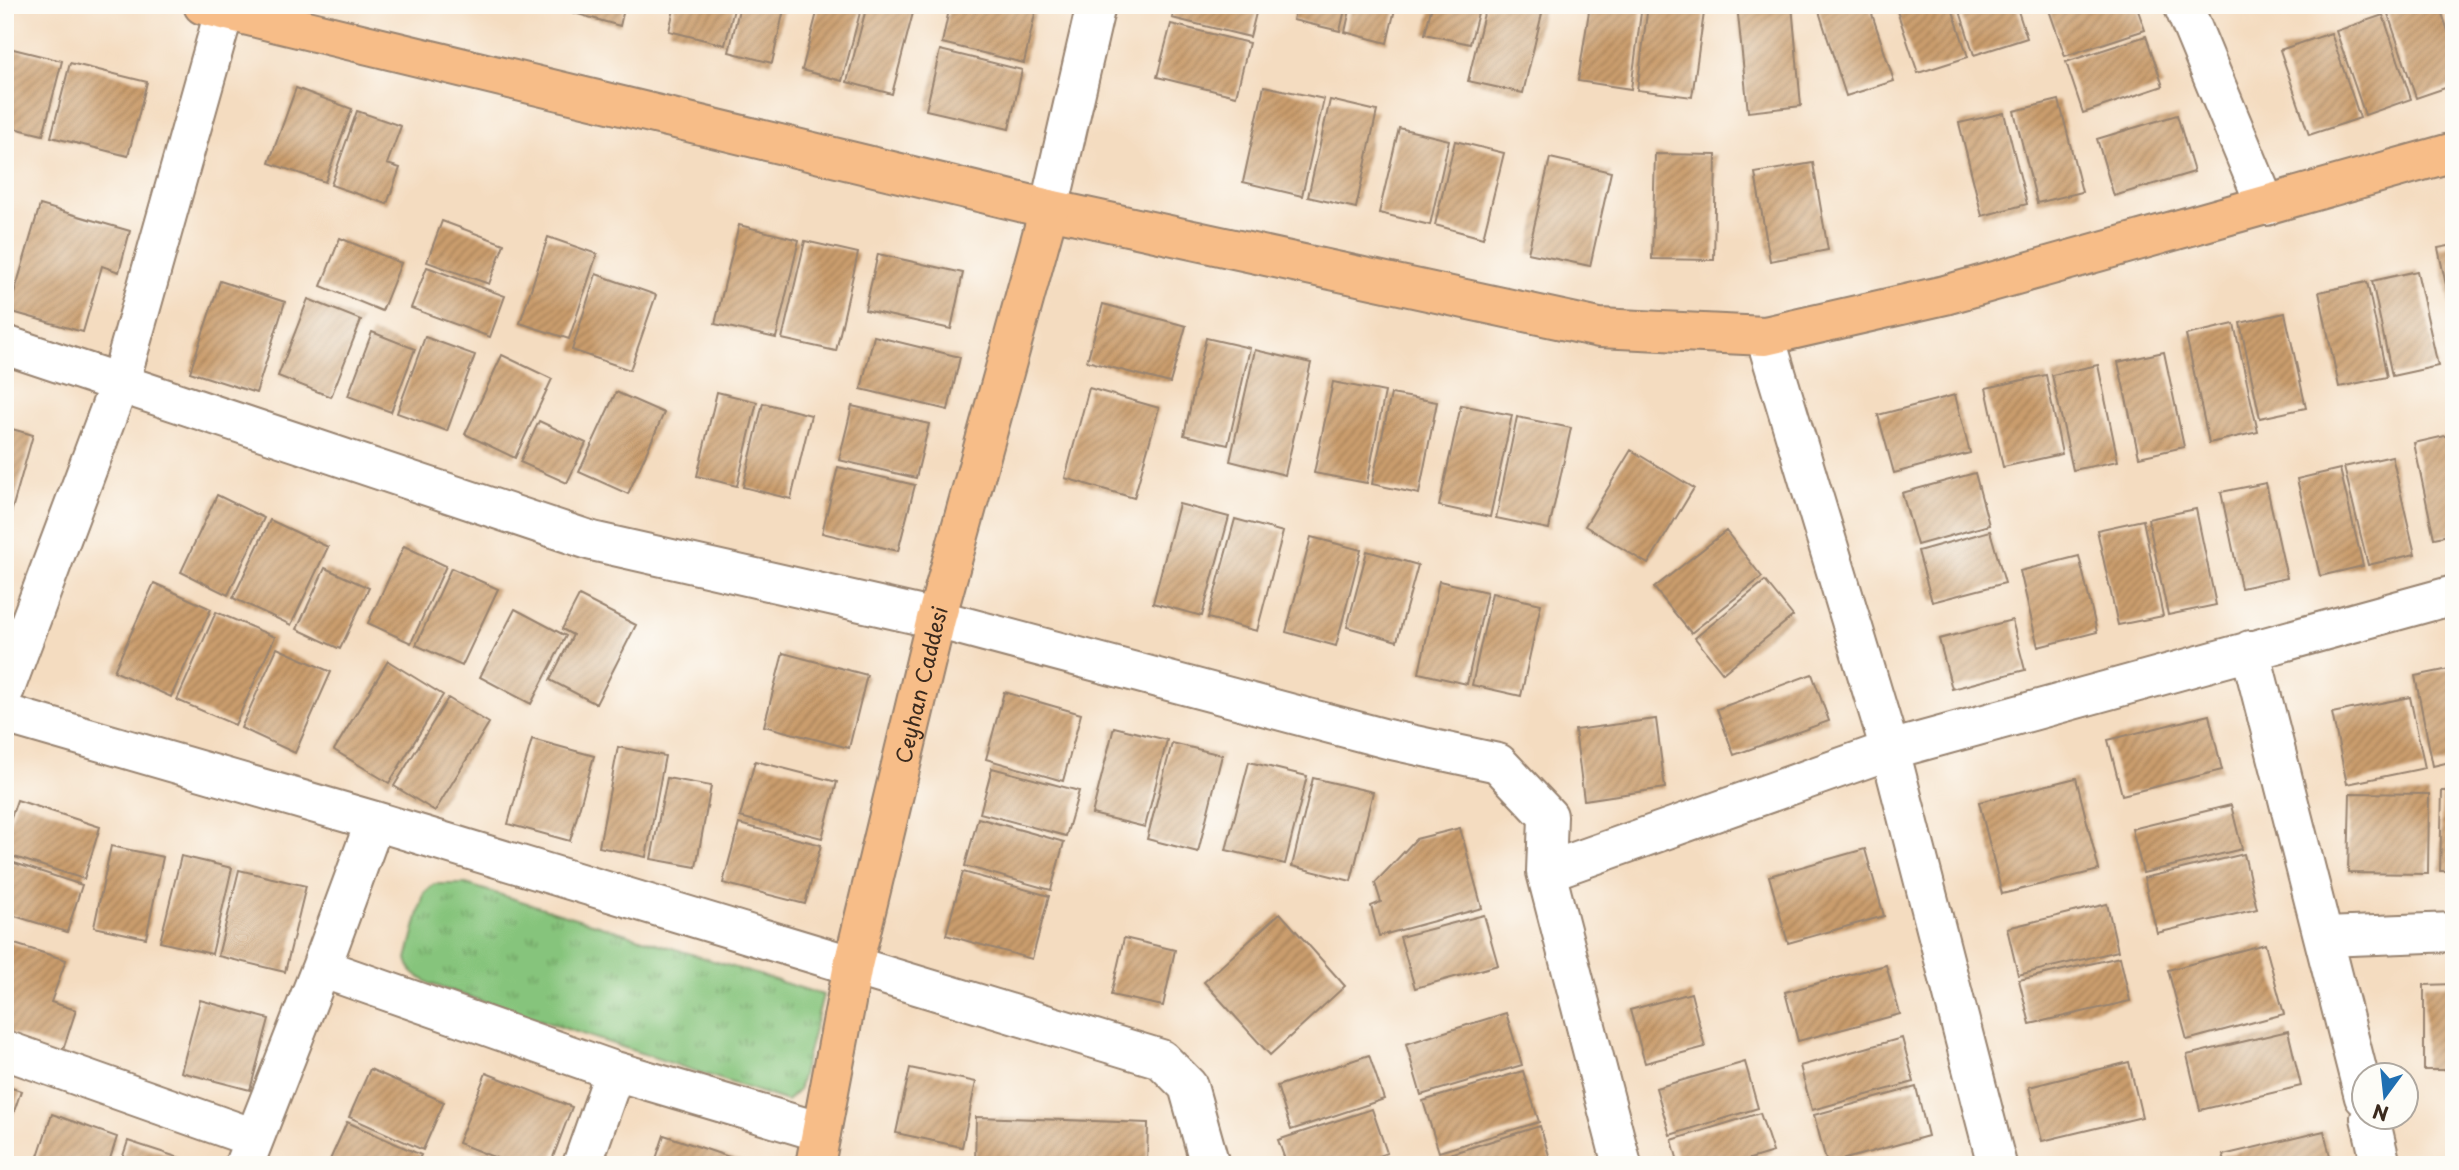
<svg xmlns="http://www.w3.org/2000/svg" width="2459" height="1170" font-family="'Playpen Sans',sans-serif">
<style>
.park{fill:url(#park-tufts);stroke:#60774c;stroke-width:2}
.building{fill:url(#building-hatch)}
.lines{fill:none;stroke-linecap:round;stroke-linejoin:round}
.minor-casing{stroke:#98836f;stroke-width:42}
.major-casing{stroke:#98836f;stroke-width:42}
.minor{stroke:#fff;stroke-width:38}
.major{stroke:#f7bd88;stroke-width:38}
.labels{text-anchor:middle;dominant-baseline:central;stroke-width:5;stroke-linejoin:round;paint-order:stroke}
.street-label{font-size:21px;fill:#3b2a1e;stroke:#fdfcf7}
</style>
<defs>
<pattern id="park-tufts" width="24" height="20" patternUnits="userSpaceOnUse" patternTransform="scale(1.75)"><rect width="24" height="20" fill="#86c47b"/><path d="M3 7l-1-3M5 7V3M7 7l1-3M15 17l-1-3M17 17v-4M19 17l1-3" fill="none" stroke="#6f9f64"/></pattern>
<pattern id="building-hatch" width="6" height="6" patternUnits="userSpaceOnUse" patternTransform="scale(1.75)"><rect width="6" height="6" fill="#ca9d6d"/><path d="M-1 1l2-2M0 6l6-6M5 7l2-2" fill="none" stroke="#a58059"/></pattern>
</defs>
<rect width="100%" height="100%" fill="#fdfcf7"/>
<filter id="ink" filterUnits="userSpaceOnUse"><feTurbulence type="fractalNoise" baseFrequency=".0143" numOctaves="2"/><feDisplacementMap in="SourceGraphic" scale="14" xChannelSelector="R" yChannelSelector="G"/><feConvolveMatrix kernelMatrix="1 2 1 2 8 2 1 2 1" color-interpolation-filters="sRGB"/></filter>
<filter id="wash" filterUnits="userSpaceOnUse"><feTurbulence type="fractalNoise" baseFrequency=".00686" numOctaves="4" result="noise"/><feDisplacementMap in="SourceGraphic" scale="28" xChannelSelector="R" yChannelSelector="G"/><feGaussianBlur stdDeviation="1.57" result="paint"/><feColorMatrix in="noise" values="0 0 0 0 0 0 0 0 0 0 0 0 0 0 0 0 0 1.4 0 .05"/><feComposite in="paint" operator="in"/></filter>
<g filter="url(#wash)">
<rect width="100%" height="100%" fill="#f4dcc0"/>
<path class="park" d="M434 884H466L823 995 798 1091 787 1101 430 984 411 971 407 959 424 893Z"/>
<g id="blocks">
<path class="building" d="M546 5H625L620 26Z
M675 5H735L725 45 669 31Z
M740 5H785L772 63 729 52Z
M819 5H862L842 81 802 70Z
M867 5H915L892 94 847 82Z
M950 5H1037L1024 63 942 43Z
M1175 5H1258L1250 37 1172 18Z
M1297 5H1346L1340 31 1293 20Z
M1351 5H1396L1387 43 1345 32Z
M1432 5H1480L1470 44 1425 34Z
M1486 5H1544L1523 93 1468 81Z
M1590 5H1642L1631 89 1578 81Z
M1648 5 1705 6 1692 97 1637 90Z
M1737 5H1792L1801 106 1748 112Z
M1817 5H1869L1894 81 1846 96Z
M1895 5H1951L1968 57 1918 73Z
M1958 5H2016L2027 38 1974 55Z
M2053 5H2136L2145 30 2065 56 2048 7Z
M2278 5H2305L2282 14Z
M2413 5H2439L2454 48V85L2416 98 2388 14Z
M2383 15 2411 99 2365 115 2336 31Z
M1171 24 1249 43 1236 96 1157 77Z
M2331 33 2360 118 2309 135 2280 50Z
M2146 36 2163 86 2083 113 2066 62Z
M5 47 62 61 43 135 5 126Z
M940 50 1022 70 1009 129 926 110Z
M70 63 147 82 128 156 51 137Z
M1264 86 1324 99 1302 196 1243 182Z
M296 88 352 109 325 182 269 163Z
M1330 100 1377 111 1356 208 1308 197Z
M2059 100 2082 192 2037 203 2014 111Z
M357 111 401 126 387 164 400 168 387 204 331 185Z
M2004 113 2027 204 1982 216 1959 123Z
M2177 115 2194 172 2114 196 2097 139Z
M1399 128 1449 140 1430 225 1379 213Z
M1455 141 1504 153 1483 238 1435 225Z
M1655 154 1716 155 1714 260 1652 259Z
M1550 158 1611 172 1590 266 1528 253Z
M1813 163 1828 250 1770 261 1755 173Z
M40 205 130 231 119 272 102 266 83 332 9 311Z
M442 221 504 244 489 284 427 262Z
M739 225 799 240 776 338 715 324Z
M548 237 597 254 569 339 520 323Z
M340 238 401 263 382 311 321 286Z
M805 241 858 253 836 351 782 339Z
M2454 245V317H2453L2438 248Z
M878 254 963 273 951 329 865 310Z
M427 267 505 296 490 337 411 308Z
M2417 271 2438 366 2392 376 2372 281Z
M596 274 656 295 630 370 572 350Z
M220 281 285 302 256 393 190 372Z
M2367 282 2387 377 2339 387 2319 292Z
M308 299 361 320 331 397 278 376Z
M1103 304 1186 326 1170 383 1087 361Z
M2285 313 2306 408 2260 418 2240 323Z
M2234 324 2258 432 2209 443 2186 335Z
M372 332 415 349 391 412 348 396Z
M874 336 960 357 948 410 861 389Z
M425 337 475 355 447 431 397 413Z
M1206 338 1250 348 1228 445 1184 435Z
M1255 350 1311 363 1285 475 1230 461Z
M2164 352 2184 447 2139 457 2118 362Z
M502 355 552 379 515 458 465 434Z
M2098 365 2118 461 2073 470 2052 375Z
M2046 375 2062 454 2003 467 1986 388Z
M1333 382 1385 392 1367 483 1314 473Z
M1089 388 1159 408 1134 498 1065 478Z
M616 392 664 413 628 494 579 472Z
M717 392 757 402 737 486 697 476Z
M1391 394 1437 402 1419 494 1372 484Z
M1955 395 1970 453 1894 473 1878 415Z
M763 403 811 415 791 499 743 487Z
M1461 405 1512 415 1490 517 1439 506Z
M852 406 929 424 916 478 839 460Z
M1517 417 1571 428 1549 529 1496 518Z
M539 421 586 443 567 483 520 462Z
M5 427 33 435 11 513 5 512Z
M2454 434V534L2434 538 2414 443Z
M1631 450 1694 488 1648 564 1585 526Z
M2392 456 2415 554 2368 565 2344 467Z
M838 467 915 485 898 551 822 533Z
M2340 469 2363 566 2320 576 2297 479Z
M1975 473 1989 525 1917 545 1902 493Z
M2266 483 2287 578 2241 588 2221 492Z
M217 495 264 518 228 595 181 572Z
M1179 504 1229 517 1202 616 1153 603Z
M2196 509 2216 605 2168 615 2148 519Z
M1235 519 1283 532 1257 631 1208 618Z
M270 520 328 547 291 625 233 598Z
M2143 520 2163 616 2118 625 2097 530Z
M1726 531 1762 577 1691 633 1654 588Z
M1990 531 2005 583 1932 602 1918 551Z
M1311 537 1361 550 1336 646 1286 632Z
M404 546 446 566 411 643 368 623Z
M1367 551 1418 565 1397 641 1347 627Z
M2079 556 2097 632 2038 647 2020 571Z
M325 568 369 588 340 649 297 629Z
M451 568 498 589 462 666 416 645Z
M1439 581 1487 592 1467 684 1419 673Z
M1765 581 1793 616 1723 673 1695 638Z
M154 583 211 609 171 697 114 671Z
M1492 593 1541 604 1521 696 1472 685Z
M579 596 636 625 596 704 550 680 573 635 562 629Z
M515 609 566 636 531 704 480 677Z
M216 612 275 637 235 725 177 700Z
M2012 620 2025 670 1952 689 1939 639Z
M277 648 331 672 295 753 241 728Z
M783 653 867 675 849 748 764 726Z
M388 661 443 695 389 783 334 750Z
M2454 668V761L2433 766 2415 676Z
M1812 674 1829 721 1734 755 1717 709Z
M1004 692 1081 714 1063 781 986 759Z
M2410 697 2425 768 2347 784 2332 713Z
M448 698 489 723 435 811 394 786Z
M2209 715 2222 770 2122 795 2108 740Z
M1656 719 1665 788 1584 800 1575 730Z
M1114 727 1167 740 1145 827 1092 814Z
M532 739 594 756 570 841 508 824Z
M1172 743 1222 755 1198 852 1147 839Z
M618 747 665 756 646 857 599 847Z
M755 761 837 782 822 838 740 817Z
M1249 762 1307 776 1285 864 1226 850Z
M992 768 1079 791 1066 836 980 813Z
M667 778 711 786 696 867 651 859Z
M1313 778 1373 792 1351 881 1292 866Z
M2076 778 2099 870 2002 894 1979 802Z
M2442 791H2454V871H2440Z
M2350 793 2429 794 2428 874 2348 873Z
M17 800 100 827 84 879 5 854V836Z
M2231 805 2242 849 2143 873 2132 829Z
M978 818 1064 842 1051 890 965 866Z
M739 824 821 845 805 904 723 883Z
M1460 828 1482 908 1379 936 1371 906 1381 902 1375 883 1416 839Z
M111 846 163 857 146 938 94 927Z
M1865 849 1884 916 1788 943 1769 876Z
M2244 854 2257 909 2157 933 2144 878Z
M181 856 232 868 212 954 160 942Z
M5 860 82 885 67 932 5 913Z
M239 870 306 886 285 972 218 956Z
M963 872 1049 896 1032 959 946 935Z
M2107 904 2118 951 2018 975 2007 928Z
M1280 913 1345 986 1270 1055 1204 982Z
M1484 915 1498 965 1415 988 1400 937Z
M1124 938 1175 950 1163 1006 1111 995Z
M5 941 66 960 51 1002 76 1010 63 1050 5 1031Z
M2265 944 2284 1014 2187 1040 2168 970Z
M2120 957 2130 1001 2030 1024 2019 980Z
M1886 965 1900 1014 1798 1041 1785 992Z
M2454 984V1070H2424V985Z
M1691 993 1705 1047 1645 1063 1630 1010Z
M200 1000 269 1019 250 1090 181 1072Z
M1506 1013 1522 1065 1421 1095 1406 1044Z
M2288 1031 2301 1086 2200 1110 2187 1055Z
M1902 1038 1914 1082 1812 1110 1800 1066Z
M1369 1055 1384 1099 1291 1130 1277 1086Z
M1745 1062 1758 1108 1670 1135 1656 1088Z
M2129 1062 2142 1117 2042 1141 2029 1087Z
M910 1068 976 1082 962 1147 896 1133Z
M370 1069 444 1102 423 1150 349 1117Z
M1523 1071 1539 1122 1439 1152 1423 1101Z
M486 1073 572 1107 550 1165H514L458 1143Z
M5 1086 21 1091 6 1135H5Z
M1916 1087 1928 1136 1827 1164 1814 1115Z
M1372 1109 1387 1153 1352 1165H1287L1278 1140Z
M1760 1113 1773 1152 1730 1165H1679L1672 1140Z
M52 1114 117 1137 108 1165H35Z
M976 1117 1148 1123 1147 1165H975Z
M347 1122 421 1155 416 1165H336L329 1162Z
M2449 1122H2454V1165H2448Z
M1540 1126 1552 1165H1443L1440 1157Z
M2324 1131 2332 1165H2226L2223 1155Z
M664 1135 750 1164V1165H654Z
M128 1141 198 1164V1165H120Z"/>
</g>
</g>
<g filter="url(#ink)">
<use href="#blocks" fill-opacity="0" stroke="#98836f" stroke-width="2"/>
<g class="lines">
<g class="minor-casing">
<path id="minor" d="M2183 5 2266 206
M1049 209 1096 5
M1765 336 1890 750 1997 1165
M5 345 592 541 936 619 1387 739 1498 763 1548 816 1546 872 1622 1165
M2250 650 2364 1097
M5 689 120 382 226 5
M5 714 375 821 1161 1059 1188 1086 1210 1165
M1546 872 1890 750 2454 595
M2325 937 2454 932
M321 968 615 1071 821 1132
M5 1050 254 1138
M2370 1118 2381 1165
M244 1165 321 968 375 821
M582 1165 615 1071"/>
</g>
<g class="major-casing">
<g id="major">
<path d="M203 5 1049 209 1599 328 1765 336 1945 295 2454 152"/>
<path id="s1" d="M815 1165 853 965 936 619 1049 209"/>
</g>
</g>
<use href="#minor" class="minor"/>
<use href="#major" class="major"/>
</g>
</g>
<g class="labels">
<g class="street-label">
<text stroke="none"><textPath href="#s1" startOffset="492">Ceyhan Caddesi</textPath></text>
</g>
</g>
<rect width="2459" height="1170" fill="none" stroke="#fdfcf7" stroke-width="28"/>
<g transform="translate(2385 1096) rotate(195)"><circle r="33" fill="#fdfcf7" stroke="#afa8a0" stroke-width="2"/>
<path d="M0-5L12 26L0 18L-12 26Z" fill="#1f6fb2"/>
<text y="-10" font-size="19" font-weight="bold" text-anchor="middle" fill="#3b2a1e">N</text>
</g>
</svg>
